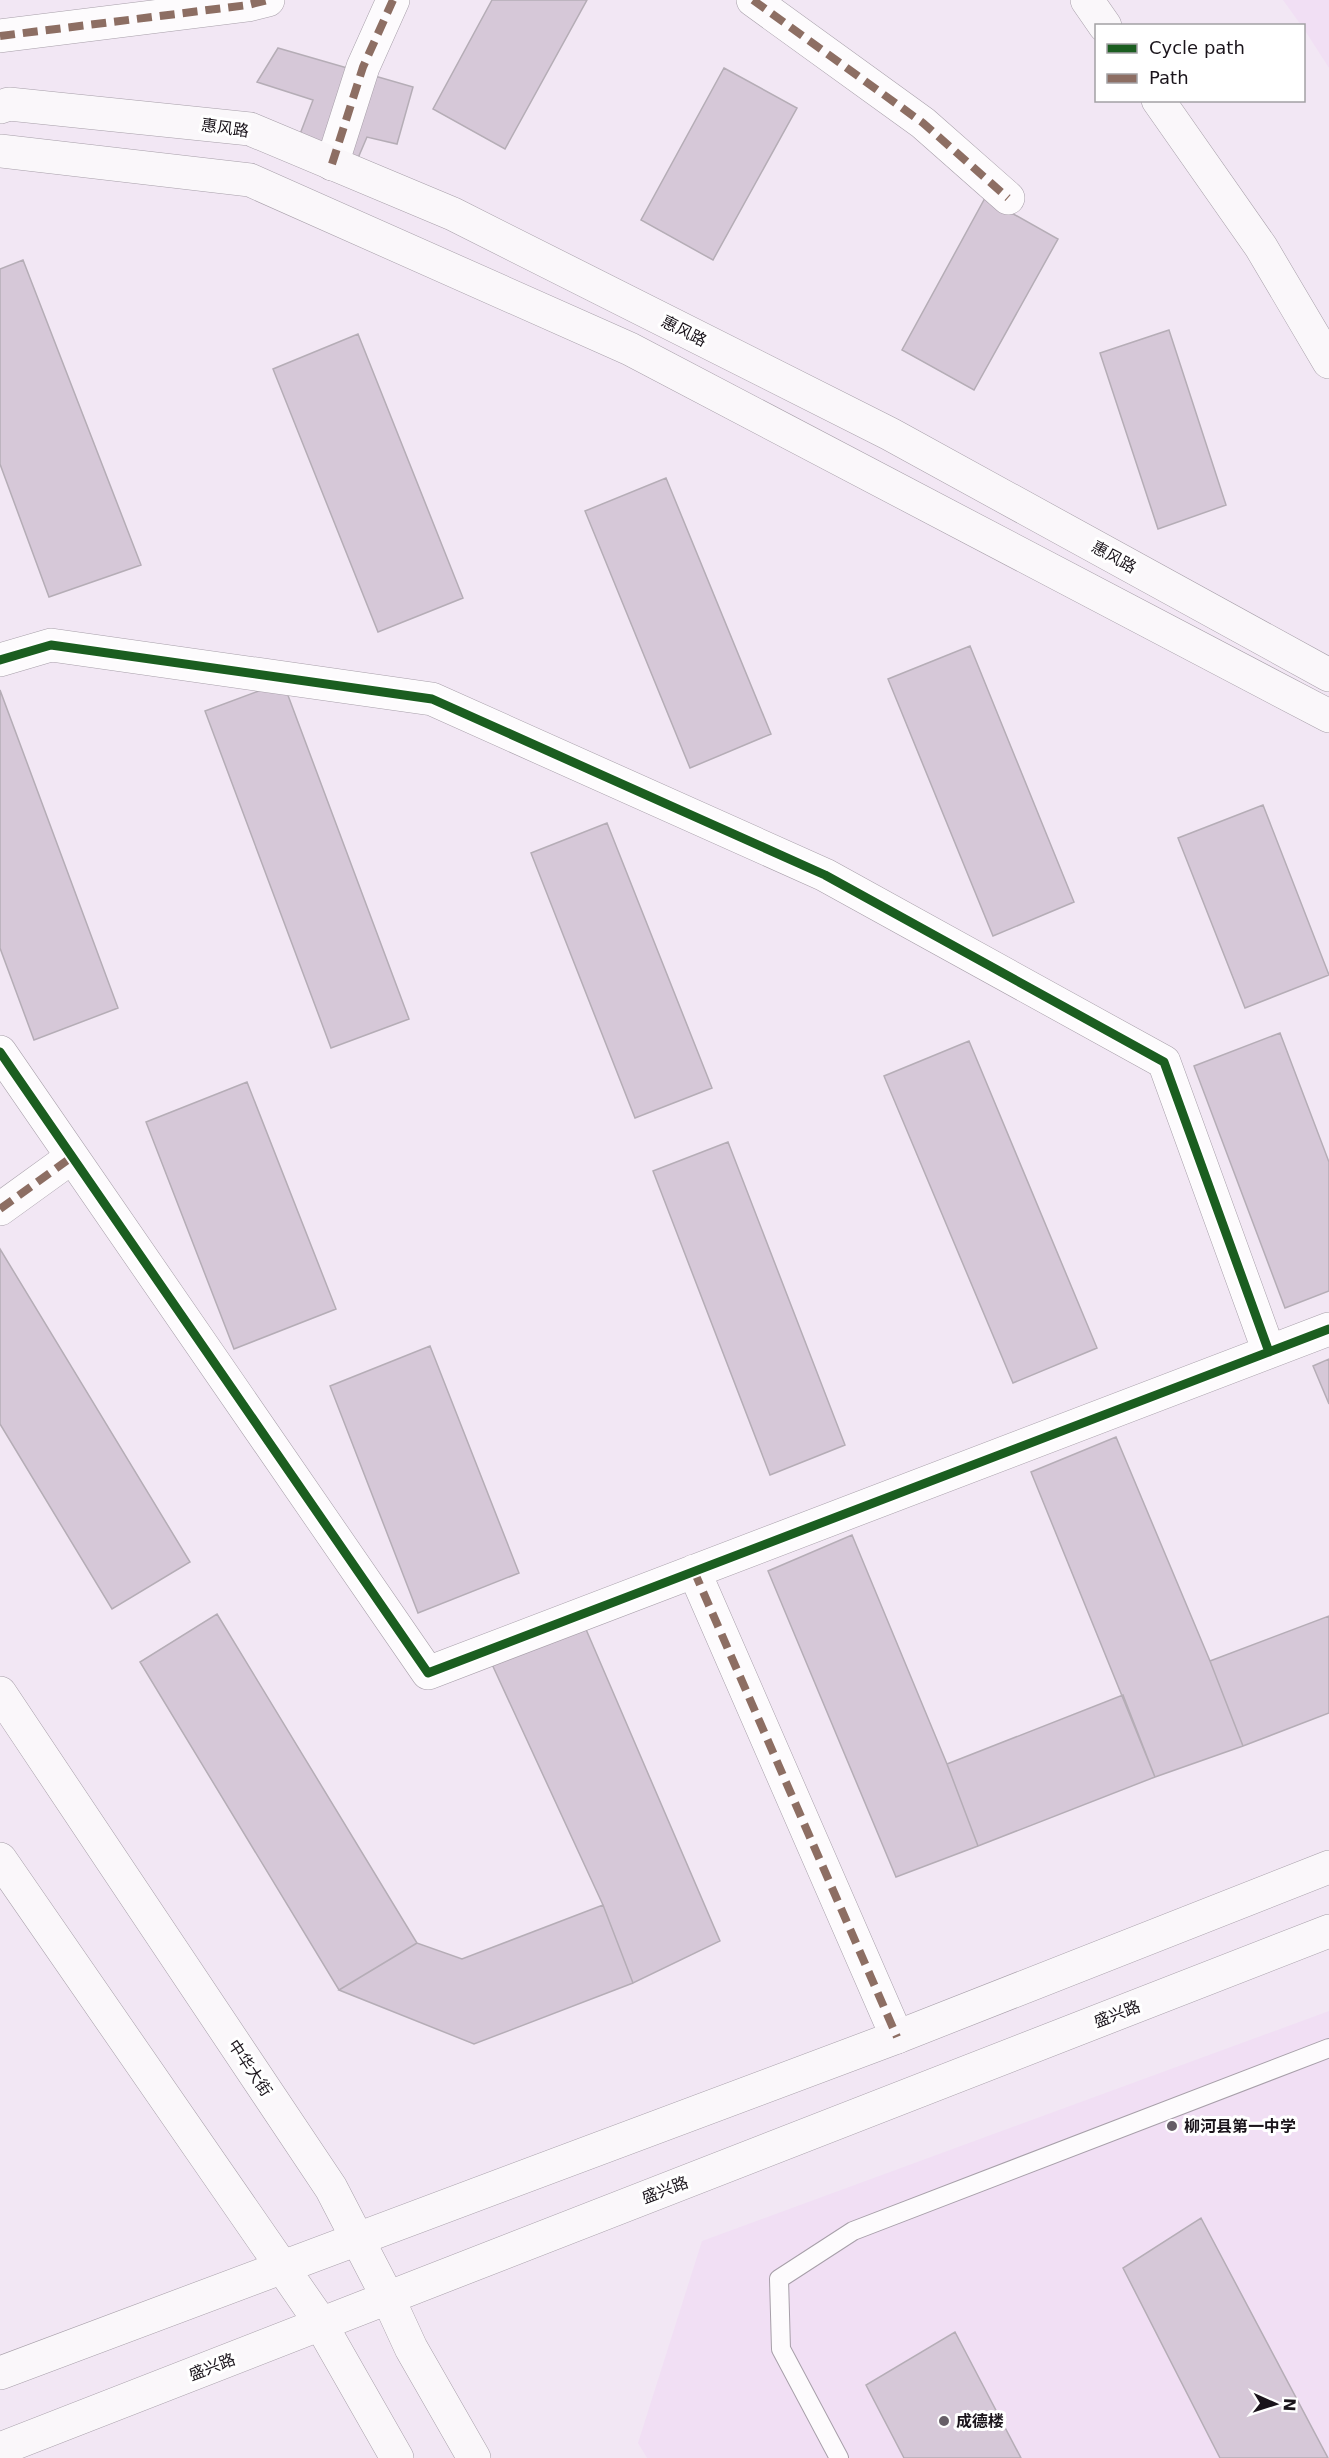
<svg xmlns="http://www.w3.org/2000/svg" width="1329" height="2458" font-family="'DejaVu Sans','Noto Sans SC',sans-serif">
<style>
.built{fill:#f1dff4}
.building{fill:#d6c8d8;stroke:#b5adb6;stroke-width:1.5}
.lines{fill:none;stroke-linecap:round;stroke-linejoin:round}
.lane-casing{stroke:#a79fa9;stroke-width:20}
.street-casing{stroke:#a79fa9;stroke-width:34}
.secondary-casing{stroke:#a79fa9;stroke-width:34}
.lane{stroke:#fdfbfd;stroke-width:18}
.street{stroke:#fdfbfd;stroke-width:33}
.secondary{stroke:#faf7fa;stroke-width:33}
.quiet{stroke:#8d6e63;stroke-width:8;stroke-dasharray:15 8;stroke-linecap:butt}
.cycleway-casing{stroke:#fff;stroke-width:13}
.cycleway{stroke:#1b5e20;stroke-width:9}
.poi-dot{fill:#665e67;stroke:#fff;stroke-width:2}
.labels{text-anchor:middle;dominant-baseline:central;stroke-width:6;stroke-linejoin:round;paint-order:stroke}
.street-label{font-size:16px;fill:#1a141b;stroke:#fff}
.poi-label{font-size:16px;font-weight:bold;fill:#1a141b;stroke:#fff;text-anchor:start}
</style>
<rect width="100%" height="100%" fill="#f2e7f4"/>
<path class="built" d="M1283 0H1329V68L1304 29V26L1301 25Z
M1329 2011V2458H647L638 2443 702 2241Z"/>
<path class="building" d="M492 0H587L505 149 433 109Z
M278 48 413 87 397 144 367 137 358 158 297 142 313 100 257 82Z
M724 68 797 108 713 260 641 220Z
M985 198 1058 239 974 390 902 350Z
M23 260 141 565 49 597 0 464V269Z
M1169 330 1226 505 1158 529 1100 353Z
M358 334 463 598 378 632 273 369Z
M666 478 771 734 690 768 585 511Z
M970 646 1074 902 993 936 888 679Z
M283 682 409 1019 331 1048 205 711Z
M0 690 118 1008 34 1040 0 948Z
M1263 805 1329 975 1245 1008 1178 838Z
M607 823 712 1088 635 1118 531 853Z
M1280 1033 1329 1162V1291L1285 1308 1194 1066Z
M969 1041 1097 1348 1013 1383 884 1076Z
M247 1082 336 1309 234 1349 146 1122Z
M728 1142 845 1445 770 1475 653 1171Z
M0 1249 190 1562 112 1609 0 1424Z
M430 1346 519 1573 418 1613 330 1386Z
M1329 1359V1404L1313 1366Z
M1116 1437 1210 1661 1243 1746 1155 1777 1031 1472Z
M852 1535 947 1764 978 1846 896 1877 768 1571Z
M217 1614 417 1943 339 1990 140 1662Z
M1329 1616V1713L1243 1746 1210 1661Z
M582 1620 720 1941 633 1983 603 1905 490 1660Z
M1123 1695 1155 1777 978 1846 947 1764Z
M603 1905 633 1983 474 2044 339 1990 417 1943 462 1959Z
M1201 2218 1328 2458H1220L1123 2268Z
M955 2332 1021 2458H904L866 2385Z"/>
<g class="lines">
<g class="lane-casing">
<path id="lane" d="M839 2458 781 2349 779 2279 853 2231 1329 2048"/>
</g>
<g class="street-casing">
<path id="street" d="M753 0 923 123 1008 198
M0 36 248 5 268 0
M332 164 363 67 393 0
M0 660 51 645 432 699 825 875 1164 1062 1269 1352
M0 1052 428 1673 1329 1329
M0 1209 72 1157
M694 1571 897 2037"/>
</g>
<g class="secondary-casing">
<path id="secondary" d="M1087 0 1105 26
M1158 100 1261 247 1329 362
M0 107 9 104 250 129 453 214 890 434 1329 675
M0 151 250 180 630 349 1329 716
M0 1693 331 2188 388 2298 411 2348 474 2458
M0 1859 316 2316 397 2458
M0 2373 897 2037 1329 1867
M0 2449 1329 1931"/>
</g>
<use href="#lane" class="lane"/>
<use href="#street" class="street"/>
<use href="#secondary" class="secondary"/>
<path class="quiet" d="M753 0 923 123 1008 198
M0 36 248 5 268 0
M332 164 363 67 393 0
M0 1209 72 1157
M694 1571 897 2037"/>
<g class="cycleway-casing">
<path id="cycleway" d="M0 660 51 645 432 699 825 875 1164 1062 1269 1352
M0 1052 428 1673 1329 1329"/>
</g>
<use href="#cycleway" class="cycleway"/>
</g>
<g class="poi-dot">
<circle cx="1172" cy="2126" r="6"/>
<circle cx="944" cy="2421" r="6"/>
</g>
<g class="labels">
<g class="street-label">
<text transform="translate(225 128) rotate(8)">惠风路</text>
<text transform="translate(684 331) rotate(27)">惠风路</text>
<text transform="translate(1114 557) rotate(29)">惠风路</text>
<text transform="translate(1117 2014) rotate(-21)">盛兴路</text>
<text transform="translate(250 2068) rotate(56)">中华大街</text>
<text transform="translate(665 2190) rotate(-21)">盛兴路</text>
<text transform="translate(212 2367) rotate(-21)">盛兴路</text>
</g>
<g class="poi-label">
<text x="1184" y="2126">柳河县第一中学</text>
<text x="956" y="2421">成德楼</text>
</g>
</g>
<rect x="1095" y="24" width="210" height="78" fill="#ffffff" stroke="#a3a1a4" stroke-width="1.5"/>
<rect x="1107" y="44" width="30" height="9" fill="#1b5e20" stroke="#a3a1a4" stroke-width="1.5"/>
<text x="1149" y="54" font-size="18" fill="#1a141b">Cycle path</text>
<rect x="1107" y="74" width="30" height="9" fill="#8d6e63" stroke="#a3a1a4" stroke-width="1.5"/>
<text x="1149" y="84" font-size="18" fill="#1a141b">Path</text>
<g transform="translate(1275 2404) rotate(93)" stroke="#ffffff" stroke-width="4.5" paint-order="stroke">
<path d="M0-4.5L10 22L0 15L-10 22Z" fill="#1a141b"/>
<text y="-9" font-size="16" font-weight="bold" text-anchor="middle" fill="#1a141b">N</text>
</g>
</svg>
